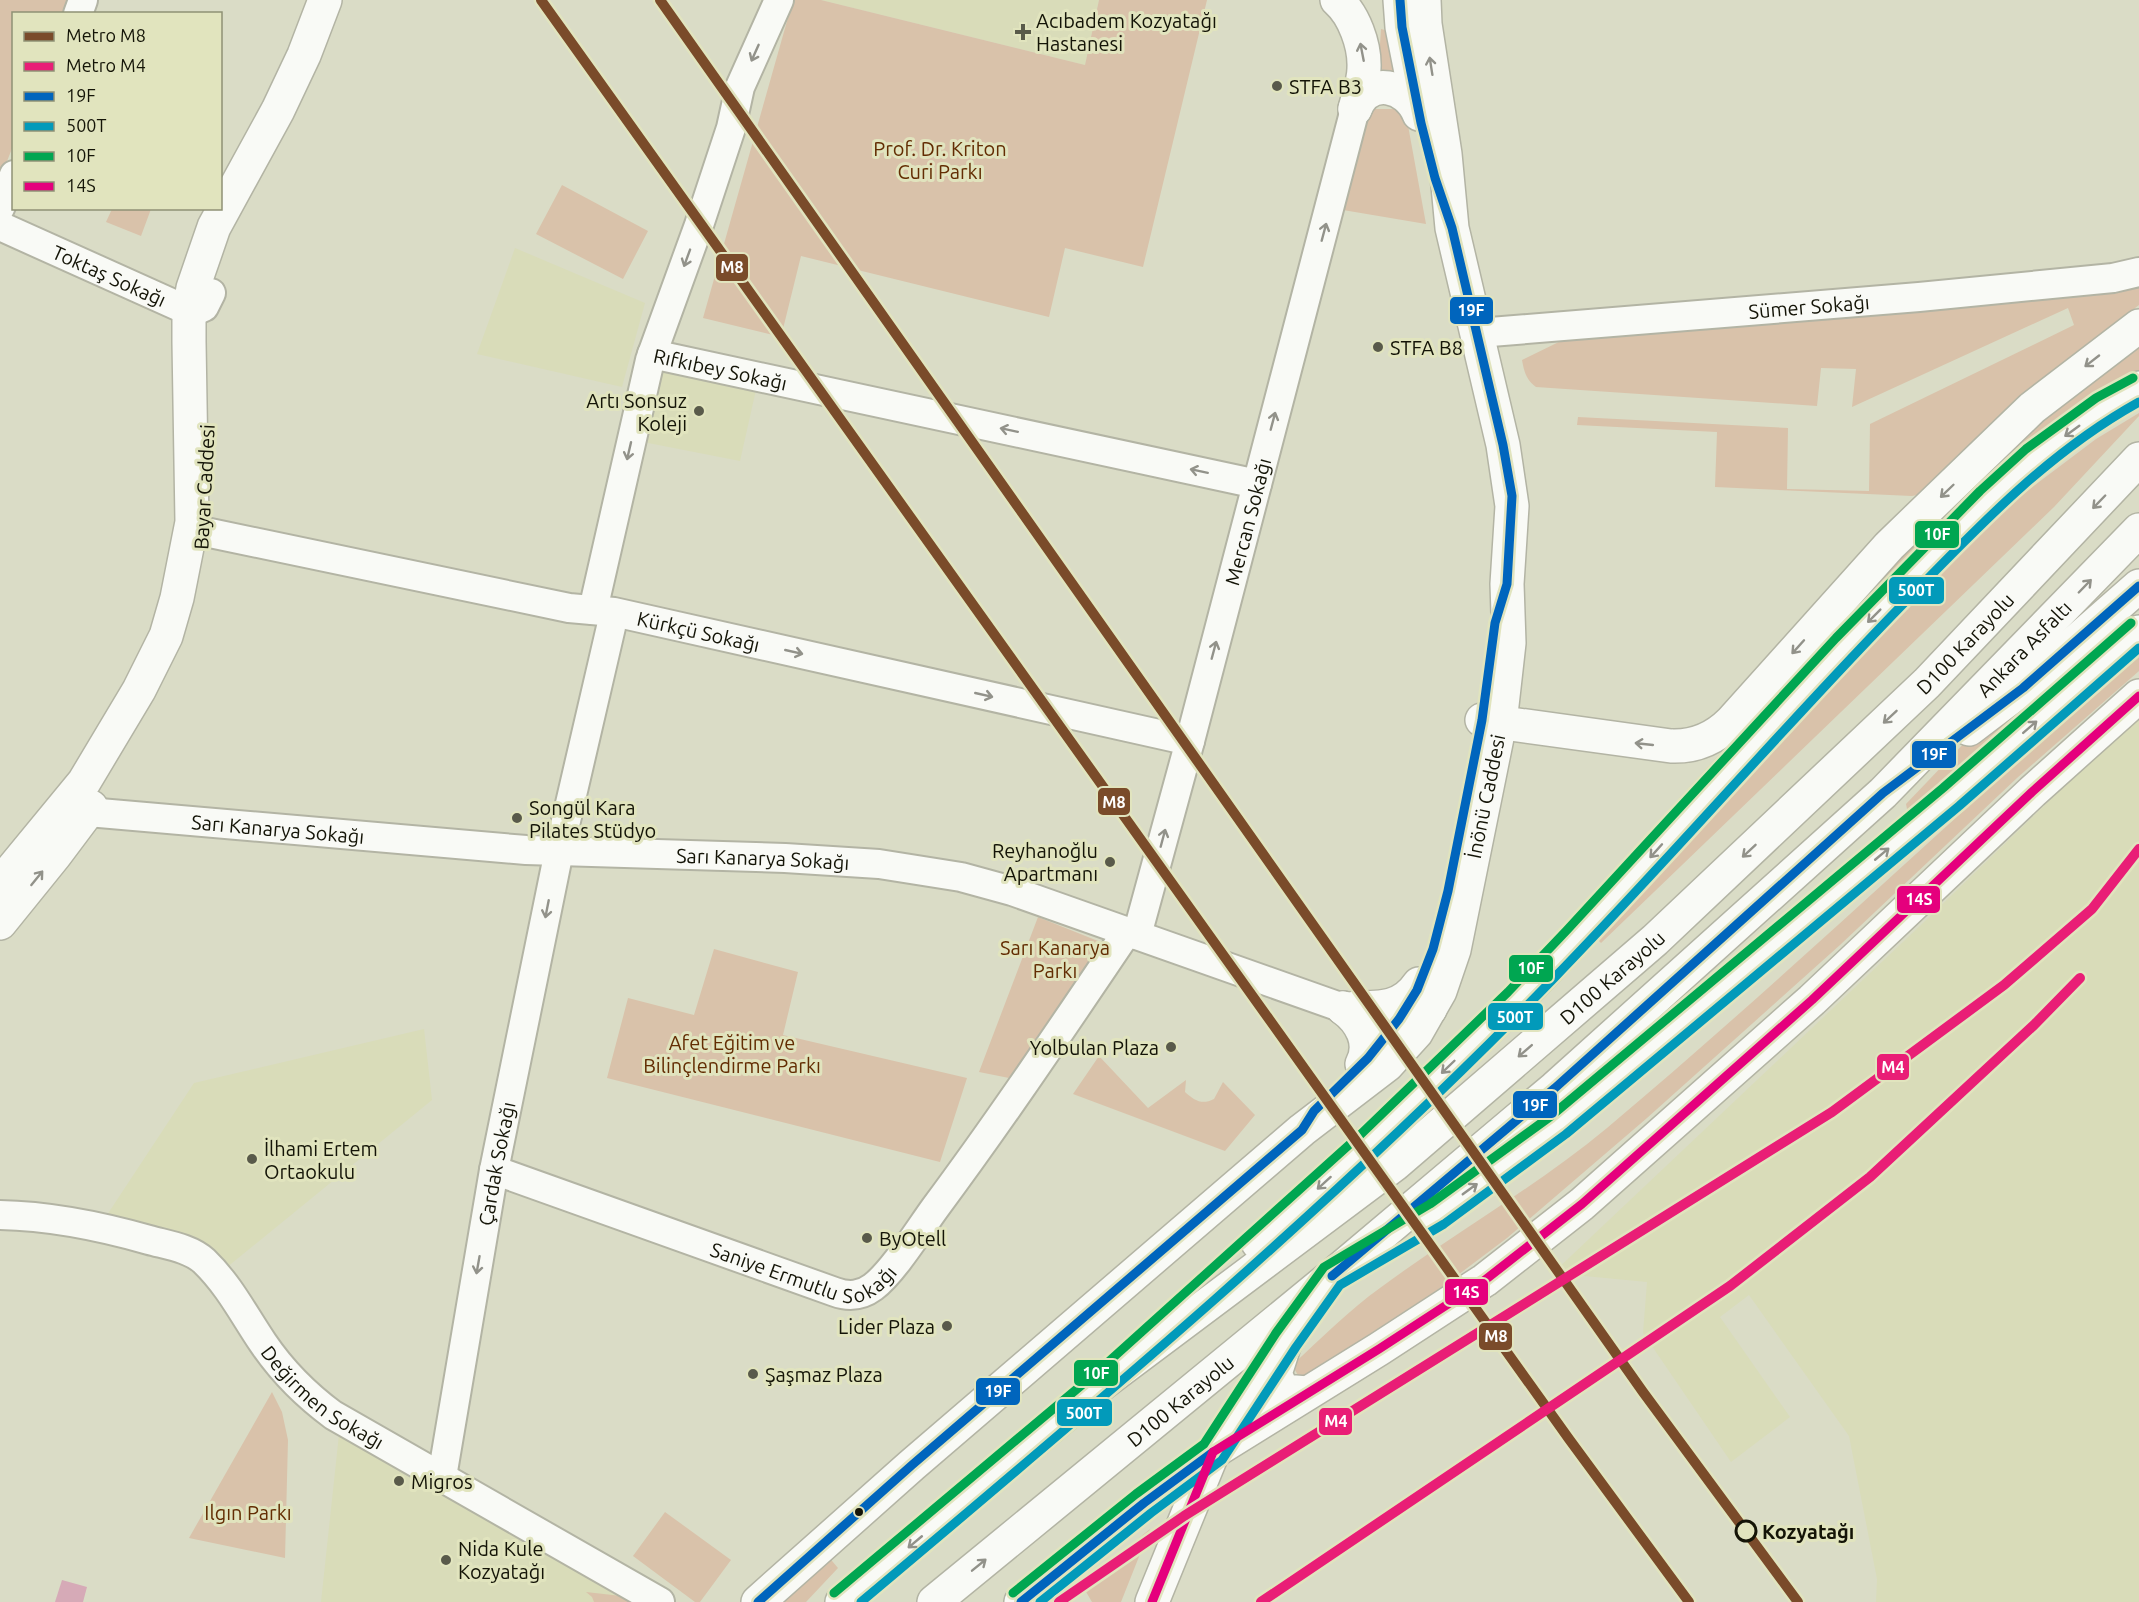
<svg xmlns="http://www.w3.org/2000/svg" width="2139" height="1602" font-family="Ubuntu,sans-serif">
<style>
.built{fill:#d9dcb9}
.green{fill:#d9c2aa}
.water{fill:#d6aab7}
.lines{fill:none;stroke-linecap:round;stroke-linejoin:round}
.minor-casing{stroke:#b3b4a4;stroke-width:32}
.major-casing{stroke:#b3b4a4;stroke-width:36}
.highway-casing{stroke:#b3b4a4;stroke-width:36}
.minor{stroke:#f9faf6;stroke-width:28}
.major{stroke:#f9faf6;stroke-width:33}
.highway{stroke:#f9faf6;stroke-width:33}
.bus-1-casing{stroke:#e1e4be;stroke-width:14}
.bus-2-casing{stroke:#e1e4be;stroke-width:14}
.bus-3-casing{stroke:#e1e4be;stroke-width:14}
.bus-4-casing{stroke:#e1e4be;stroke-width:14}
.bus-1{stroke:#0065bd;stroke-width:9}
.bus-2{stroke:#029aba;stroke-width:9}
.bus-3{stroke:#00a651;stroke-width:9}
.bus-4{stroke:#e5007d;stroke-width:9}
.metro-1-casing{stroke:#e1e4be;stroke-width:15}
.metro-2-casing{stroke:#e1e4be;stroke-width:15}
.metro-1{stroke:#7a4b2a;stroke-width:10}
.metro-2{stroke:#e91e76;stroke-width:10}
.oneway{stroke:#92928a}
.poi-dot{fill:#595a4a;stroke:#e1e4be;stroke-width:2}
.bus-dot{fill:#141407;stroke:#e1e4be;stroke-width:2}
.stop-dot{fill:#e1e4be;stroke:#141407;stroke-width:3}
.labels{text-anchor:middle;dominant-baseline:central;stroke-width:6;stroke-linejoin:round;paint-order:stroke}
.poi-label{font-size:20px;fill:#141407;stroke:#e1e4be;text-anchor:start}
.park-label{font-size:20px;fill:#632d03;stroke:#e1e4be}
.street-label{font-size:20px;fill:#141407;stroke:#e1e4be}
.stop-label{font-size:20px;font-weight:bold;fill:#141407;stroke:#e1e4be;text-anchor:start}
.line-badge{stroke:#e1e4be;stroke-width:2}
.badge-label{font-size:16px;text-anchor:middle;font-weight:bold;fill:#fff}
</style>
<rect width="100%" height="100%" fill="#dadcc6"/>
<path class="built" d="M821 0H1099L1085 65Z
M515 248 645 303 622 387 477 354Z
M661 357 758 381 740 461 638 441Z
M2139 714V1602H1876L1877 1579 1849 1436 1749 1295 1720 1317 1790 1417 1731 1462 1643 1333 1647 1282 1553 1273 1923 923Z
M424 1029 432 1100 215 1277 105 1218 194 1083Z
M340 1425 659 1602H321Z"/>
<path class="green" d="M0 0H73L67 13 14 14 13 146 0 179Z
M793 0H821L1085 65 1099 0H1207L1143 267 1065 248 1049 317 801 256 781 337 703 318Z
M1381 29 1385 30 1394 69 1391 74H1378Z
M1374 109H1405L1426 224 1343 210 1367 115Z
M562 185 648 231 623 279 536 234Z
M112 209H151L141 236 106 222Z
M2139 287V305L2078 352 1922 494 1912 496 1715 487 1717 432 1577 425 1578 417 1788 428 1787 489 1869 491 1870 424 2074 325 2068 308 1852 407 1856 369 1821 368 1817 406 1536 387C1526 380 1524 371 1522 360L1567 338 1961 308Z
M2139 338V383L1907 561 1820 648 1852 599 2055 400Z
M2139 413V416L2054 507 1601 943 1597 939 1953 555 1995 515 2096 439Z
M2139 654V671L2017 778 1840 945 1647 1118 1507 1238 1410 1311 1302 1382 1292 1365C1321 1339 1349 1310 1380 1288 1454 1233 1536 1187 1607 1128 1789 975 1960 810 2139 654Z
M2019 712 1985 745 1912 808 1907 809 1906 804 1969 738Z
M1038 917 1103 943 1009 1078 979 1072Z
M714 949 798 972 783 1035 967 1078 940 1162 607 1078 628 998 694 1015Z
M1099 1056 1148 1108 1186 1080 1185 1092C1195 1101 1202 1105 1214 1099L1223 1082 1255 1115 1225 1151 1073 1094Z
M272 1392 282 1412 288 1440 285 1558 189 1538Z
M665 1512 731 1560 700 1602H695L633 1556Z
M1150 1529 1121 1602H1092L1082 1585Z
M827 1555 838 1568 806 1602H777Z
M586 1592 630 1597 638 1602H594L592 1597Z"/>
<path class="water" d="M62 1580 87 1587 83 1602H55Z"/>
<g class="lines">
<g class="minor-casing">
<g id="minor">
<path d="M78 14 83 0"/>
<path d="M0 208 14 175"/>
<path id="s1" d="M0 226 189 311H195L204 307 211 293"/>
<path id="s2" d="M1478 333 1919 297 2113 278 2139 272"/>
<path id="s3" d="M652 354 1257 484"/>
<path id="s4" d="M191 529 569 608 614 612 1190 741"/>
<path d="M593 610 650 360 699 225 731 128 740 87 779 0"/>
<path id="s5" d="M72 801 88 812 526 850 785 858 879 864 961 877 1012 891 1343 1008"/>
<path id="s6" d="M1137 935 1190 741 1355 109"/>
<path id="s7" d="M494 1170 835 1292C849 1297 861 1296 873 1287 893 1272 919 1230 935 1208 1002 1118 1064 1025 1127 932"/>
<path id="s8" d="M0 1215C51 1216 100 1226 149 1240 167 1245 190 1248 204 1261 229 1285 244 1315 263 1343 282 1371 306 1395 333 1415L660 1602"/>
<path id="s9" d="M442 1477 494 1170 559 851 611 627"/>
</g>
</g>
<g class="major-casing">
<g id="major">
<path d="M1337 0C1354 15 1365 45 1364 68 1364 82 1358 96 1355 109"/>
<path d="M1400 0 1402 27 1411 72"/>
<path d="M1355 109C1368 75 1408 85 1419 114"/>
<path d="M0 884 84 782 139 690 166 636 177 598 192 522 189 342V311L193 288 214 227 278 110 304 55 325 0"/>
<path d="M0 923 55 855 91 807"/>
<path d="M1343 1008 1403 1027 1417 1021 1430 1009"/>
<path d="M1343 1008C1361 1021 1373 1043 1362 1064"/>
<path d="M1355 1008C1382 1008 1403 1008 1419 984"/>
<path id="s10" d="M758 1602 912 1465 1302 1130 1387 1065 1416 1033 1440 991 1454 950 1500 723 1509 643 1507 584 1512 506 1503 445 1452 228 1445 154 1425 24 1424 0"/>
<path d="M1152 1602 1213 1452 1379 1349 1485 1280 1582 1204 1812 1000 2032 792 2139 696"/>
</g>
</g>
<g class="highway-casing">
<g id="highway">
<path d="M1482 720 1671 746C1695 747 1714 739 1731 722L1889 546 2032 408 2139 326"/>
<path d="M1969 729 2023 688 2139 586"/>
<path d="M1436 1214 1558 1125 1951 797 2139 632"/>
<path d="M1258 1243C1367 1144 1479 1044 1579 935 1684 821 1786 705 1895 595 1939 550 1983 502 2031 461 2064 433 2102 409 2139 388"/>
<path d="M1284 1346 1275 1374 1283 1391 1307 1393"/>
<path id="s11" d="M842 1602 1104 1382 1395 1164 1655 940 1927 683 2139 459"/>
<path id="s12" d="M934 1602 1332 1276 1555 1088 1883 793 2139 530"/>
<path d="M1021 1602 1144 1503 1213 1452 1309 1307"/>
</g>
</g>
<use href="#minor" class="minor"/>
<use href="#major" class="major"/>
<use href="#highway" class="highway"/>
<g class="bus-1-casing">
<path id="bus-1" d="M1332 1276 1555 1088 1883 793 2023 688 2139 586
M758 1602 912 1465 1302 1130 1314 1111 1368 1058 1399 1019 1417 990 1433 949 1448 891 1482 720 1495 623 1507 584 1512 496 1503 445 1452 228 1435 178 1421 123 1402 27 1400 0
M1021 1602 1144 1503 1213 1452"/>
</g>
<g class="bus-2-casing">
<path id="bus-2" d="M861 1602C1099 1402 1339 1200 1556 976 1675 853 1786 724 1905 602 1978 527 2047 453 2139 402
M1040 1602 1151 1513 1222 1460 1296 1347 1340 1285 1444 1224 1566 1134 1959 806 2139 648"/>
</g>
<g class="bus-3-casing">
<path id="bus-3" d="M834 1593 1096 1373 1360 1135 1508 992 1567 930 1836 638 1980 491 2026 449 2096 398 2133 378
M1013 1593 1136 1494 1204 1444 1276 1333 1324 1267 1430 1204 1551 1116 1943 788 2131 623"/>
</g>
<g class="bus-4-casing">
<path id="bus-4" d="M1213 1452 1379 1349 1485 1280 1582 1204 1812 1000 2032 792 2139 696
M1152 1602 1213 1452"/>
</g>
<use href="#bus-1" class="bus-1"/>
<use href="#bus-2" class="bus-2"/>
<use href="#bus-3" class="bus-3"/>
<use href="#bus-4" class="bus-4"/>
<g class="metro-1-casing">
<path id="metro-1" d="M541 0 1569 1439 1689 1602
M660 0 1643 1392 1798 1602"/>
</g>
<g class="metro-2-casing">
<path id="metro-2" d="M1059 1602 1184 1516 1832 1112 2004 985 2092 909 2139 849
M1261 1602 1730 1286 1870 1177 2034 1025 2080 978"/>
</g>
<use href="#metro-1" class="metro-1"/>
<use href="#metro-2" class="metro-2"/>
</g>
<defs><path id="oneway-shaft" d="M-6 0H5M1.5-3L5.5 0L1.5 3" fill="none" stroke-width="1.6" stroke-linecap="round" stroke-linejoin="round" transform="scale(1.5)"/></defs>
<g class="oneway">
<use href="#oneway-shaft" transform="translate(1362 52) rotate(-101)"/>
<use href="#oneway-shaft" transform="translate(755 53) rotate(114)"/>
<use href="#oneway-shaft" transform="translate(1431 66) rotate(-99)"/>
<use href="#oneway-shaft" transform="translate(1324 232) rotate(-75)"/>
<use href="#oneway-shaft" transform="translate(687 258) rotate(110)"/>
<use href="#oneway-shaft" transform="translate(2092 361) rotate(142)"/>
<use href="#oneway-shaft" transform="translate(1273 421) rotate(-75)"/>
<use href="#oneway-shaft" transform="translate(1009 430) rotate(-168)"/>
<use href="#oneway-shaft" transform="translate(2072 431) rotate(144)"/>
<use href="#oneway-shaft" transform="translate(629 451) rotate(103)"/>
<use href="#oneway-shaft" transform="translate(1199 471) rotate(-168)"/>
<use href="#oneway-shaft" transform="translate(1947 491) rotate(136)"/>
<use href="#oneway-shaft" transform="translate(2099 502) rotate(134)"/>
<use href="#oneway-shaft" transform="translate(2085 586) rotate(-46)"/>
<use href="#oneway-shaft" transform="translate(1874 616) rotate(135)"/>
<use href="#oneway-shaft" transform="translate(1798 647) rotate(132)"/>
<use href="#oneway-shaft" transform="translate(1214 650) rotate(-75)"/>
<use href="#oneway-shaft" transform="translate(794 652) rotate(13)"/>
<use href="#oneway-shaft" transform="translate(984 695) rotate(13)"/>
<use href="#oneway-shaft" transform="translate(1890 717) rotate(137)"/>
<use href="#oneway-shaft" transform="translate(2030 727) rotate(-41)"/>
<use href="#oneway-shaft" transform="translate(1644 744) rotate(-174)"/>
<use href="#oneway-shaft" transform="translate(1163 838) rotate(-75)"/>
<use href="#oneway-shaft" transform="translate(1656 851) rotate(132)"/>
<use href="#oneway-shaft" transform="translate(1749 851) rotate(137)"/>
<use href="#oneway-shaft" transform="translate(1882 854) rotate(-40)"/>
<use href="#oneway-shaft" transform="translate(37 878) rotate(-51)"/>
<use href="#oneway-shaft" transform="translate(547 909) rotate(101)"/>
<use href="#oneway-shaft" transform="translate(1525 1051) rotate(139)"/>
<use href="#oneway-shaft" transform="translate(1448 1067) rotate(136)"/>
<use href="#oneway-shaft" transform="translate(1324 1183) rotate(138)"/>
<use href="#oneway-shaft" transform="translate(1470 1189) rotate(-36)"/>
<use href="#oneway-shaft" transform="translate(478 1265) rotate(100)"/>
<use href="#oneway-shaft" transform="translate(915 1542) rotate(140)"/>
<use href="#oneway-shaft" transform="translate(979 1565) rotate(-39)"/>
</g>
<g class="poi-dot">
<path d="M1020 23h6v6h6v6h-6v6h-6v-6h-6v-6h6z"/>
<circle cx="1277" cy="86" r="6"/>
<circle cx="1378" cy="347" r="6"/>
<circle cx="699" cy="411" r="6"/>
<circle cx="517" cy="818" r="6"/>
<circle cx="1110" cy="862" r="6"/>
<circle cx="1171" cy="1047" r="6"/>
<circle cx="252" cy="1159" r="6"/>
<circle cx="867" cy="1238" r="6"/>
<circle cx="947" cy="1326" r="6"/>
<circle cx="753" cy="1374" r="6"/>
<circle cx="399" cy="1481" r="6"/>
<circle cx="446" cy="1560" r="6"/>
</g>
<circle class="bus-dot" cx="859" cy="1512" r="5"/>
<circle class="stop-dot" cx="1746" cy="1531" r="10"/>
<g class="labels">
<g class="poi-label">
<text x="1036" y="20">Acıbadem Kozyatağı<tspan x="1036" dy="23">Hastanesi</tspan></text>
<text x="1289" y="86">STFA B3</text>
<text x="1390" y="347">STFA B8</text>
<text x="687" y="400" text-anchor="end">Artı Sonsuz<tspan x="687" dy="23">Koleji</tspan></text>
<text x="529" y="807">Songül Kara<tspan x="529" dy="23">Pilates Stüdyo</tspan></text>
<text x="1098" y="850" text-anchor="end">Reyhanoğlu<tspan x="1098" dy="23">Apartmanı</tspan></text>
<text x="1159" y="1047" text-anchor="end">Yolbulan Plaza</text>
<text x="264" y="1148">İlhami Ertem<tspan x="264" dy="23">Ortaokulu</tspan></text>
<text x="879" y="1238">ByOtell</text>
<text x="935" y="1326" text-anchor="end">Lider Plaza</text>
<text x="765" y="1374">Şaşmaz Plaza</text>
<text x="411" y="1481">Migros</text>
<text x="458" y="1548">Nida Kule<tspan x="458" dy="23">Kozyatağı</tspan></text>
</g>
<g class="park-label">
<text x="940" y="148">Prof. Dr. Kriton<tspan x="940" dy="23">Curi Parkı</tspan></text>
<text x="1055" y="947">Sarı Kanarya<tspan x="1055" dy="23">Parkı</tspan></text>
<text x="732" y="1042">Afet Eğitim ve<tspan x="732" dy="23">Bilinçlendirme Parkı</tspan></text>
<text x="248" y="1512">Ilgın Parkı</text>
</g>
<g class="street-label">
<text stroke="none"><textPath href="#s1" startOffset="120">Toktaş Sokağı</textPath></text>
<text stroke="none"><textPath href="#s2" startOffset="332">Sümer Sokağı</textPath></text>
<text stroke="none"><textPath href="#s3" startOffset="70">Rıfkıbey Sokağı</textPath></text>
<text transform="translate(204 487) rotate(-87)">Bayar Caddesi</text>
<text stroke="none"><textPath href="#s6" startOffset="428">Mercan Sokağı</textPath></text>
<text stroke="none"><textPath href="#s4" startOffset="518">Kürkçü Sokağı</textPath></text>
<text stroke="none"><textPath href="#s11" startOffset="1478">D100 Karayolu</textPath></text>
<text stroke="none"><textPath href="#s12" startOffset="1449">Ankara Asfaltı</textPath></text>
<text stroke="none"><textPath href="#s10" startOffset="1119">İnönü Caddesi</textPath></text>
<text stroke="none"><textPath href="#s5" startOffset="210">Sarı Kanarya Sokağı</textPath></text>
<text stroke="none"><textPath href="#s5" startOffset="696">Sarı Kanarya Sokağı</textPath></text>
<text stroke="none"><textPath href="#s11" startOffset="992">D100 Karayolu</textPath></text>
<text stroke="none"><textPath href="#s9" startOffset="318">Çardak Sokağı</textPath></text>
<text stroke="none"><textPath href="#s7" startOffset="330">Saniye Ermutlu Sokağı</textPath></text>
<text stroke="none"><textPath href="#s8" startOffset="394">Değirmen Sokağı</textPath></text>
<text stroke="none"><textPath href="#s12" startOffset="318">D100 Karayolu</textPath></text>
</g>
<g class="stop-label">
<text x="1762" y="1531">Kozyatağı</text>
</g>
</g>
<g class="line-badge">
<rect x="715" y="253" width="34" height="29" rx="6" fill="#7a4b2a"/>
<rect x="1449" y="296" width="45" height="29" rx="6" fill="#0065bd"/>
<rect x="1914" y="520" width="46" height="29" rx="6" fill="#00a651"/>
<rect x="1888" y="576" width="57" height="29" rx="6" fill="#029aba"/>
<rect x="1911" y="740" width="46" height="29" rx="6" fill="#0065bd"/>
<rect x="1097" y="787" width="34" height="29" rx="6" fill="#7a4b2a"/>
<rect x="1896" y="885" width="45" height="29" rx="6" fill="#e5007d"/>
<rect x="1508" y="954" width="46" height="29" rx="6" fill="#00a651"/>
<rect x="1487" y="1002" width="57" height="29" rx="6" fill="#029aba"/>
<rect x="1876" y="1053" width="34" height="28" rx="6" fill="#e91e76"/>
<rect x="1512" y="1090" width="46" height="29" rx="6" fill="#0065bd"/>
<rect x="1444" y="1278" width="45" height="28" rx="6" fill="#e5007d"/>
<rect x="1478" y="1322" width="35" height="29" rx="6" fill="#7a4b2a"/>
<rect x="1073" y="1359" width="46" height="28" rx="6" fill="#00a651"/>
<rect x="975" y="1377" width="46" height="29" rx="6" fill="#0065bd"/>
<rect x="1056" y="1398" width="57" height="29" rx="6" fill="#029aba"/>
<rect x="1318" y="1407" width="35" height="29" rx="6" fill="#e91e76"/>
</g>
<g class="badge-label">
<text x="732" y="273">M8</text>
<text x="1471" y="316">19F</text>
<text x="1937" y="540">10F</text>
<text x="1916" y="596">500T</text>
<text x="1934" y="760">19F</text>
<text x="1114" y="808">M8</text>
<text x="1919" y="905">14S</text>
<text x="1531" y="974">10F</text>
<text x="1515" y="1023">500T</text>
<text x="1893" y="1073">M4</text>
<text x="1535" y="1111">19F</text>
<text x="1466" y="1298">14S</text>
<text x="1496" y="1342">M8</text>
<text x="1096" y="1379">10F</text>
<text x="998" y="1397">19F</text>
<text x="1084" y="1419">500T</text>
<text x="1336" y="1427">M4</text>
</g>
<rect x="12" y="12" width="210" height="198" fill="#e1e4be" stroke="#8f9175" stroke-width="1.5"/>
<rect x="24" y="32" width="30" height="9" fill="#7a4b2a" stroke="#8f9175" stroke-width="1.5"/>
<text x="66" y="42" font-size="18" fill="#141407">Metro M8</text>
<rect x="24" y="62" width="30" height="9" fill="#e91e76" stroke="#8f9175" stroke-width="1.5"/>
<text x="66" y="72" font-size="18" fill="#141407">Metro M4</text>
<rect x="24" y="92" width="30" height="9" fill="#0065bd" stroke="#8f9175" stroke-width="1.5"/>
<text x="66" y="102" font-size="18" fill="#141407">19F</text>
<rect x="24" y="122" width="30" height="9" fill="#029aba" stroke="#8f9175" stroke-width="1.5"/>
<text x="66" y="132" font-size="18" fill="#141407">500T</text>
<rect x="24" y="152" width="30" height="9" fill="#00a651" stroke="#8f9175" stroke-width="1.5"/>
<text x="66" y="162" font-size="18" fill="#141407">10F</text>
<rect x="24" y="182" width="30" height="9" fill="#e5007d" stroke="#8f9175" stroke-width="1.5"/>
<text x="66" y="192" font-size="18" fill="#141407">14S</text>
</svg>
